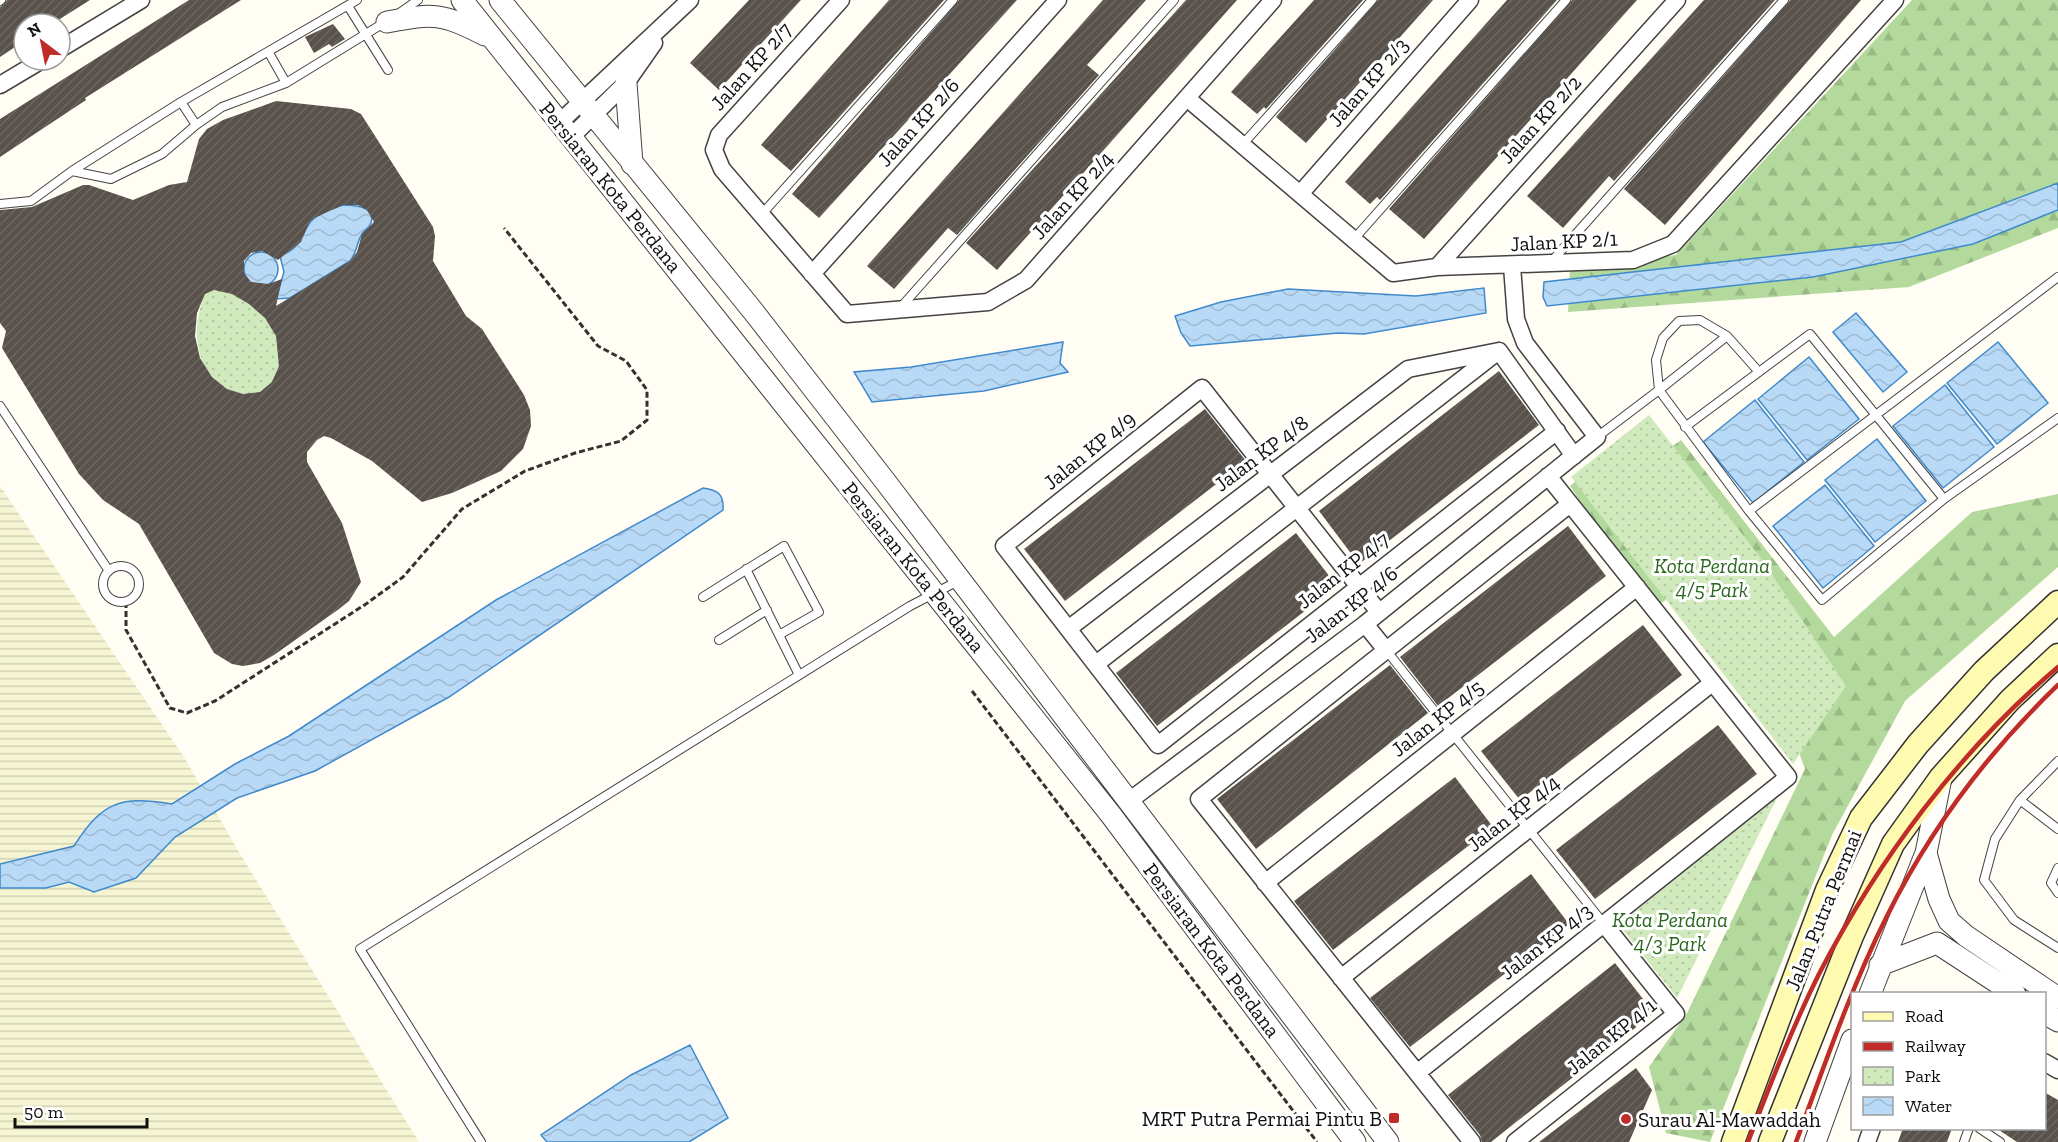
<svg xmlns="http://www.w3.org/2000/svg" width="2058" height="1142" font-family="'Zilla Slab',serif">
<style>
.farmland{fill:url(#farmland-rules)}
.forest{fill:url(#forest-firs)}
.park{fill:url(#park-dots)}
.water{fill:url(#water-waves);stroke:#408acc;stroke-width:1.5}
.building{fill:url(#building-hatch);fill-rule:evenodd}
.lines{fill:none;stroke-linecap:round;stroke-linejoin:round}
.service-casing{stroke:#434343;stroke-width:10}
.minor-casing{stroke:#434343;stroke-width:19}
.tertiary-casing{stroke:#434343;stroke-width:23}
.secondary-casing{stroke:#323232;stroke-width:25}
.path{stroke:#323232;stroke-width:3;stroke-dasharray:6 3;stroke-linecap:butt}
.service{stroke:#fff;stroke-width:8}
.minor{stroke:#fff;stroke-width:16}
.tertiary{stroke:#fff;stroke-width:21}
.secondary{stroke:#fefbb0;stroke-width:22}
.rail{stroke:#c02c28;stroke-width:4.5}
.poi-dot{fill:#c02c28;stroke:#fff;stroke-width:2}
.labels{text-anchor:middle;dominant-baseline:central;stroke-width:6;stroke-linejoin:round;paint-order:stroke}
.street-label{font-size:21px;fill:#101010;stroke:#fff}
.park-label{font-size:21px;font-style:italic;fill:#2a6820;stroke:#fff}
.poi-label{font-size:21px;fill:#101010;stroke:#fff;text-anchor:end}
</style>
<defs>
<pattern id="farmland-rules" width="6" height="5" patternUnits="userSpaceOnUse" patternTransform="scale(1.5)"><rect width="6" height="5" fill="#f5f5d3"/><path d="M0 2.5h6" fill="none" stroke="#d1d1b4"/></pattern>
<pattern id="forest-firs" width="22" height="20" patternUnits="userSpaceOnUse" patternTransform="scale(1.5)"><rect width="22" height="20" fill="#b3da9c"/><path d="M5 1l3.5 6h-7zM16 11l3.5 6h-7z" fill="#99ba85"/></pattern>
<pattern id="park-dots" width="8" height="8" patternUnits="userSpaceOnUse" patternTransform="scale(1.5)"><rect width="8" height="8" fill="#d1eabd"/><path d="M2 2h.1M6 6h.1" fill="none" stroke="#b2c8a1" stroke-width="1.8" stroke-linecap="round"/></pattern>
<pattern id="water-waves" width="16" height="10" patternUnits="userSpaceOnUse" patternTransform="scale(1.5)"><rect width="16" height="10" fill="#b9daf6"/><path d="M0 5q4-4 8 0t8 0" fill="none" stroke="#9ebad2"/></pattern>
<pattern id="building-hatch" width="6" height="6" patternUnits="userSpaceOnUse" patternTransform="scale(1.5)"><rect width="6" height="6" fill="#59524c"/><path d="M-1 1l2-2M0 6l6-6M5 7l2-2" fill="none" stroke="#6c6661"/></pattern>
</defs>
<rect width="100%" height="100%" fill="#fffdf4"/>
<path class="farmland" d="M0 486 184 757 240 854 419 1142H0Z"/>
<path class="forest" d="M1912 0H2058V228L1909 287 1568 312 1570 270 1676 255Z
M1681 440 1834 637 1972 512 2058 494V567L1905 701 1832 835 1710 1142 1666 1133 1649 1067 1687 1013 1805 769 1779 698 1681 589 1660 604 1606 539 1570 486 1604 458 1645 466Z"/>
<path class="park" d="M214 290C234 290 255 306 268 322 276 332 281 347 280 361 273 428 167 388 205 294Z
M1649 415 1760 557 1846 686 1793 764 1571 477Z
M1779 794 1677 998 1619 925Z"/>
<path class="water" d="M2058 183V210L1973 244 1813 277 1547 306 1543 297 1544 282 1901 242Z
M343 205C353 205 376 206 371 223 369 228 364 230 362 234 356 243 358 251 350 261L290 298 276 299 284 272 280 256C301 247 298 241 309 224 315 214 332 209 343 205Z
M244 269a17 17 0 1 1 34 0a17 17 0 1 1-34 0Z
M1484 288 1486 313 1364 334 1338 333 1190 346 1181 333 1175 316 1221 302 1288 289 1416 296Z
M1856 313 1907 372 1883 392 1833 332Z
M1063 342 1060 363 1068 372 984 391 872 402 854 372 911 367Z
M1998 342 2048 403 1997 444 1947 383Z
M1809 357 1859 419 1807 460 1758 399Z
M1945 385 1994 447 1943 488 1893 426Z
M1755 400 1804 462 1753 503 1703 442Z
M1877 439 1926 501 1875 542 1825 480Z
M1825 485 1874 546 1823 588 1773 526Z
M703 488C718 490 724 494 723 510L449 697 315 771 237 798 175 837 136 878 94 892 69 882 46 888H0V864L74 846C103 801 120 796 172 804L235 764 289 736 496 600Z
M690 1045 728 1118 689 1142H547L541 1135 631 1075Z"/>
<path class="building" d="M7 0H90L52 24H24V41L0 57V7Z
M189 0H241L85 98 86 100 0 157V119Z
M749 0H801L719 90 690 63Z
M889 0H944L791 171 761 145Z
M959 0H1017L819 218 792 194Z
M1103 0H1146L1087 65 1099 75 957 235 948 228 894 289 867 266Z
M1186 0H1237L997 270 966 243Z
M1314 0H1363L1266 109 1264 107 1257 114 1231 92Z
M1378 0H1433L1306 143 1276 117Z
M1507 0H1557L1380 200 1377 197 1370 204 1345 182Z
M1572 0H1637L1424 239 1389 209Z
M1704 0H1775L1614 181 1609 176 1563 228 1527 196Z
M1790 0H1861L1665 225 1624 189Z
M333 24 345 39 332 47 329 44 314 53 305 37Z
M276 101 351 109 361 114 433 227 435 236 433 261 466 316 482 329 524 395 530 410 531 426 523 449 501 471 452 493 422 502 372 461 331 438 324 436 317 440 307 452V462L342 523 361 582 349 601 339 609 274 655 260 663 243 666 232 664 214 653 139 524 103 500 79 474 2 348 6 331 0 323V210L32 207 83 185H89L133 200 169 185 187 182 199 139 207 129 223 120ZM343 205H358L367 210 374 222 362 234 357 252 350 261 276 306 282 279 268 284 251 282 244 273V261L251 253 262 251 278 260 301 242 309 223 314 218ZM214 290 232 294 249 304 265 318 276 336 279 366 272 382 260 392 243 394 227 389 212 377 200 358 195 336 197 313 205 294Z
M1499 371 1539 425 1359 564 1319 511Z
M1205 409 1246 461 1065 601 1024 549Z
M1568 526 1606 576 1438 706 1400 657Z
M1296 533 1337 586 1157 726 1116 673Z
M1643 625 1682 675 1520 800 1481 751Z
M1390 665 1428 713 1256 849 1217 799Z
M1718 725 1757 774 1595 899 1556 850Z
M1455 777 1493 827 1333 950 1294 901Z
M1531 874 1569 924 1410 1047 1370 998Z
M1615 963 1654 1013 1491 1142H1482L1480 1135 1448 1095Z
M1636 1068 1652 1090 1629 1142H1539Z
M2044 1092 2058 1100V1142H2017L1996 1128H2044Z
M1903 1128H1952L1947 1142H1898Z"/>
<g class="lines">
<g class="service-casing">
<path id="service" d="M0 1 1 0
M348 6 388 70
M398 14 418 0
M269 53 286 83
M196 125 222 107 286 83 387 21
M1243 144 1372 0
M72 171 111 179 162 154 196 125 181 102
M0 204 31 201 72 171 181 102 357 0
M762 214 953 0
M1354 239 1566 0
M1551 262 1784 0
M901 307 1174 0
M1659 390 1656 360 1663 338 1679 321 1700 320 1727 336 1759 372
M1659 390 1727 336
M0 406 109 571
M1685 427 1810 334 1944 499
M1597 437 1659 390 1749 511 1822 600 1944 499 2058 418
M1749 511 2058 277
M103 584a18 18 0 1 1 36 0a18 18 0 1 1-36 0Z
M746 569 799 675
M703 597 784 546 819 612 779 635
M719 640 767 610
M1386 650 1604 924
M2058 761 2020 800 1995 839 1984 880 2014 920 2058 948
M2020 800 2058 829
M2058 868 2051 883 2058 893
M1979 1128 2000 1142
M481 1142 360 949 910 606 960 580
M1964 1142 1969 1128"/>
</g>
<g class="minor-casing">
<path id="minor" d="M841 0 719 135 714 150 722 169 847 314 988 302 1026 280 1273 0
M60 49 141 0
M0 85 42 60
M1188 99 1393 273 1437 267 1633 260 1673 244 1895 0
M559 123 690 0
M571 137 626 83 654 43
M1300 194 1470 0
M1437 267 1677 0
M812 274 1058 0
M1499 351 1574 456
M1379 612C1320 538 1261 463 1202 388L1004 546 1158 745 1557 431
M1365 624 1386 650
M1068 629 1408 369 1499 351
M1096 664 1496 353
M1129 801 1365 624 1597 437 1525 343 1516 319 1512 266
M1265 883 1637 587
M1341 978 1712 683
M2044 1062 2058 1070
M1417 1073 1788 777 1548 476
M1472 1142 1199 799 1570 504
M1515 1142 1676 1014 1604 924
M1867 1142 1872 1128"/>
</g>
<g class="tertiary-casing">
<path id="tertiary" d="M462 0 1111 815 1355 1142
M500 0 753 311 885 481 1388 1142
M387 22C435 13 441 13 485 35
M626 83 632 164
M1941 778 1926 853 1939 899 1949 921 1966 936 2058 998
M1880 965 1937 943 2015 994
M1870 994 1926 853
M2044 1013 2058 1021
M1815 1142 1852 1040"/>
</g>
<g class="secondary-casing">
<path id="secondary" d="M1733 1142 1827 890 1861 818 1918 744 1984 671 2058 602
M1770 1142 1852 936 1893 844 1941 777 2010 700 2058 655"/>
</g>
<path class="path" d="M126 602V630L170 708 187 713 215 701 366 604 403 577 462 509 525 471 575 453 621 441 647 420V390L626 361 598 346 504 228
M972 691 1317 1142"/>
<use href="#service" class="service"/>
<use href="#minor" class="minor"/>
<use href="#tertiary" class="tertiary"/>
<use href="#secondary" class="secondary"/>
<path class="rail" d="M1748 1142C1770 1085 1792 1028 1819 974 1878 860 1960 750 2058 667
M1796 1142C1824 1067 1850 990 1886 918 1929 831 1988 752 2058 685"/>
</g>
<g class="poi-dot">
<rect x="1388" y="1112" width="12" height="12" rx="3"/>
<circle cx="1626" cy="1119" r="6"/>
</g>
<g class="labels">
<g class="street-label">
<text transform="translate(751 66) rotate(-48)">Jalan KP 2/7</text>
<text transform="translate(1368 82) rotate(-49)">Jalan KP 2/3</text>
<text transform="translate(1540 119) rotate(-48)">Jalan KP 2/2</text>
<text transform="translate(918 122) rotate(-48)">Jalan KP 2/6</text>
<text transform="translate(611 187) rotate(51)">Persiaran Kota Perdana</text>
<text transform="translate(1072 195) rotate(-48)">Jalan KP 2/4</text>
<text transform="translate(1564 241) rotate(-3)">Jalan KP 2/1</text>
<text transform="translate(1089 450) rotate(-39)">Jalan KP 4/9</text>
<text transform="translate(1261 453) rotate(-37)">Jalan KP 4/8</text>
<text transform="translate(914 567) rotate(51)">Persiaran Kota Perdana</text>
<text transform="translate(1343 570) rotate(-38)">Jalan KP 4/7</text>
<text transform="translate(1351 604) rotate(-38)">Jalan KP 4/6</text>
<text transform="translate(1437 718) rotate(-38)">Jalan KP 4/5</text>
<text transform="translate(1513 813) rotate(-38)">Jalan KP 4/4</text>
<text transform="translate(1823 910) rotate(-68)">Jalan Putra Permai</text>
<text transform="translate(1546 941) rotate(-38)">Jalan KP 4/3</text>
<text transform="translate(1212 950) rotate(53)">Persiaran Kota Perdana</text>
<text transform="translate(1611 1036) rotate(-39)">Jalan KP 4/1</text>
</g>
<g class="park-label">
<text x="1712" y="565">Kota Perdana<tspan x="1712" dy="24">4/5 Park</tspan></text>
<text x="1670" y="919">Kota Perdana<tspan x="1670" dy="24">4/3 Park</tspan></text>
</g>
<g class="poi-label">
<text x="1382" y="1118">MRT Putra Permai Pintu B</text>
<text x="1638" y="1119" text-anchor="start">Surau Al-Mawaddah</text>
</g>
</g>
<rect x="1851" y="992" width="195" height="138" fill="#ffffff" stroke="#9f9f9f" stroke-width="1.5"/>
<rect x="1863" y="1012" width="30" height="9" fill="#fefbb0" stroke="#9f9f9f" stroke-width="1.5"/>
<text x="1905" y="1022" font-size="18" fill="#101010">Road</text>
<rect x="1863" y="1042" width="30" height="9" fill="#c02c28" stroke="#9f9f9f" stroke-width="1.5"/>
<text x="1905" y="1052" font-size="18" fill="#101010">Railway</text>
<rect x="1863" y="1067" width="30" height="18" fill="url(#park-dots)" stroke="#9f9f9f" stroke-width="1.5"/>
<text x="1905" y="1082" font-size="18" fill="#101010">Park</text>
<rect x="1863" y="1097" width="30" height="18" fill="url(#water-waves)" stroke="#9f9f9f" stroke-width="1.5"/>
<text x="1905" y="1112" font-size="18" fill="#101010">Water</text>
<g transform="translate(42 42) rotate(328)"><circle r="28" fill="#ffffff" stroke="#9f9f9f" stroke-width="1.5"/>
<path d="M0-4.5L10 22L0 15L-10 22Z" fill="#c02c28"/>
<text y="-9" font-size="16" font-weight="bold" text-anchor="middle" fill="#101010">N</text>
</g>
<path d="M15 1118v9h132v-9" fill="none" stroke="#101010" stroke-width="3"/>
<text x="24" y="1118" font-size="18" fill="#101010" stroke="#ffffff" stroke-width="4.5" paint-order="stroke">50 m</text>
</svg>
